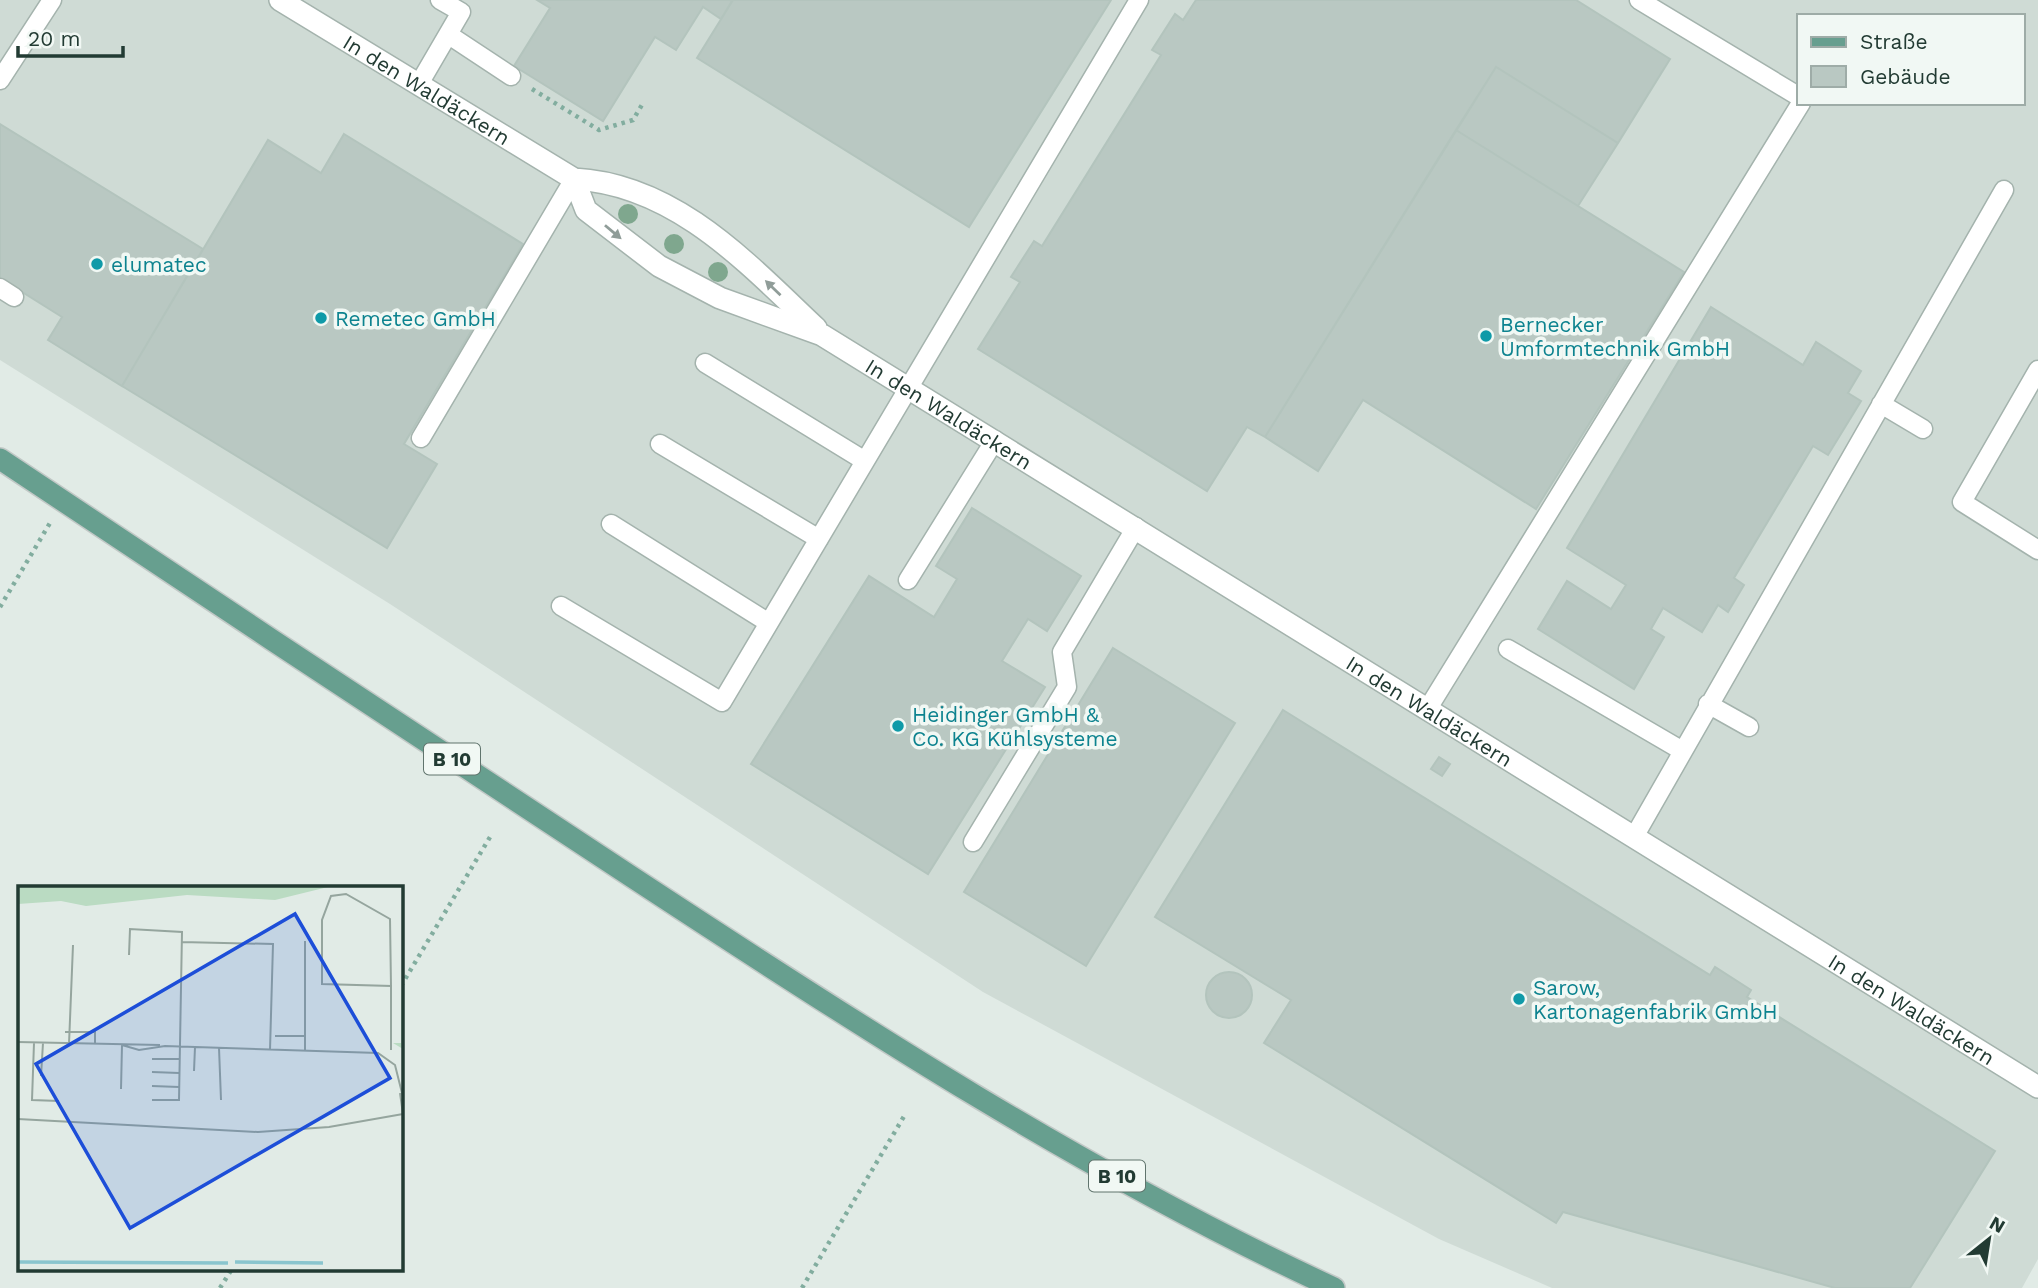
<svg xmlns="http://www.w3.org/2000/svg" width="2038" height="1288" font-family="'Work Sans',sans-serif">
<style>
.built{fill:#cfdbd5;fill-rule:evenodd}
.building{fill:#b9c8c2;stroke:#b3c4bd;stroke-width:2}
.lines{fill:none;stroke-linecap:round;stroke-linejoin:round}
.service-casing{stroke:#a4b3ad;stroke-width:21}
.minor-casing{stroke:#a4b3ad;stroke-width:24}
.primary-casing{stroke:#c1c8c6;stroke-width:24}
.path{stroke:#82ad9f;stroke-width:4.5;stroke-dasharray:3.5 5;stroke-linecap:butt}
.service{stroke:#fff;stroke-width:18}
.minor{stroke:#fff;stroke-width:21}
.primary{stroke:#679f8f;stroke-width:21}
.tree{fill:#7fa78e}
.oneway{fill:#909d99}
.culture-dot{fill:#0f9aa8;stroke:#f1f8f4;stroke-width:2.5}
.labels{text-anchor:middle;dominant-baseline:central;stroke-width:7;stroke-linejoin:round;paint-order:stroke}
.shield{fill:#f1f8f4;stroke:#60746d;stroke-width:2}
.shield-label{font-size:19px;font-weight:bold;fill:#223b33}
.street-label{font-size:21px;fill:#223b33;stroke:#f1f8f4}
.culture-label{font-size:21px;fill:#0d838f;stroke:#f1f8f4;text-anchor:start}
.inset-river{fill:none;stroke:#8ac5ce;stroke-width:3.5}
.inset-road{fill:none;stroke:#95a59e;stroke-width:2}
.view{fill:#1d4ed8;fill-opacity:0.15;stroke:#1d4ed8;stroke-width:3.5}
.inset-edge{fill:none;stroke:#223b33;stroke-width:3.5}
</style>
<rect width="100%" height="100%" fill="#e1ebe6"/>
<path class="built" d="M0 0H2038V1259L2022 1288H1552L1439 1239 983 992 390 604 0 360ZM1798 16H2022V103H1798Z"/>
<path class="building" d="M537 0H730L732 1 721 19 703 7 676 50 655 37 603 121 514 66 550 8Z
M733 0H1111L969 227 697 58Z
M1196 0H1576L1670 59 1618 143 1496 67 1265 437 1247 427 1207 491 978 349 1020 282 1011 277 1034 241 1042 246 1161 55 1152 50 1175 14 1183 20Z
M1496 67 1618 143 1578 206 1456 130Z
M0 124 203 249 122 386 48 340 62 317 0 278Z
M1456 130 1684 272 1536 509 1363 400 1318 471 1265 437Z
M344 134 523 244 404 444 437 464 387 548 122 386 268 140 321 173Z
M1711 307 1803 365 1816 342 1861 371 1848 393 1861 401 1828 455 1813 446 1734 578 1744 585 1728 612 1718 605 1702 632 1663 608 1651 629 1664 637 1634 689 1538 629 1567 581 1611 609 1626 585 1567 548Z
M972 508 1081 576 1047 631 1028 619 1002 661 1045 687 928 874 751 764 869 576 934 617 957 579 936 566Z
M1113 648 1235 723 1086 966 964 892Z
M1283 710 1710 975 1715 967 1751 990 1747 997 1995 1151 1910 1288H1835L1563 1212 1556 1223 1264 1043 1291 1000 1155 917Z
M1439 757 1450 764 1442 776 1431 769Z
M1206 995a23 23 0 1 1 46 0a23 23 0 1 1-46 0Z"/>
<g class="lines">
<g class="service-casing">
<path id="service" d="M1639 0 1798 96
M449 35 511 76
M0 80 52 0
M419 84 461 12 440 0
M0 288 14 297
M705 363 865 461
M2038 370 1962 502 2038 550
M1881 404 1923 429
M421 438 574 179
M660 444 819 539
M611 524 769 623
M908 580 995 440
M561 606 722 702 1139 0
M1508 649 1681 750
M1708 704 1749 727
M1427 710 1801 103
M1634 837 2004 190
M973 842 1067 687 1062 652 1136 527"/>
</g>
<g class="minor-casing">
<g id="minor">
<path id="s1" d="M280 0 574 179C675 184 747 263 816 328"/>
<path id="s2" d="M574 179 586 210 659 266 720 298 822 335 2038 1087"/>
</g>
</g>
<g class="primary-casing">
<path id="primary" d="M0 459C210 599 421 739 632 877 859 1026 1087 1174 1334 1288"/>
</g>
<path class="path" d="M532 89 599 130 633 120 643 103
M0 607 50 523
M401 986 490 837
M220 1288 232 1269
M802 1288 906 1113"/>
<use href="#service" class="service"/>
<use href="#minor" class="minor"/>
<use href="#primary" class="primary"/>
</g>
<g class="tree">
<circle cx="628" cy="214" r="10"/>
<circle cx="674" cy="244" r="10"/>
<circle cx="718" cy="272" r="10"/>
</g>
<defs><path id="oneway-solid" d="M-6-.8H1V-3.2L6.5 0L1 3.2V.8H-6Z" transform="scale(1.75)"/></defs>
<g class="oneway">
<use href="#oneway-solid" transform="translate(613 232) rotate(40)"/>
<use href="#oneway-solid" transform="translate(773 288) rotate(-136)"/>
</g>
<g class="culture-dot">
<circle cx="97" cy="264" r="7"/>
<circle cx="321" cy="318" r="7"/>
<circle cx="1486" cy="336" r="7"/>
<circle cx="898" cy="726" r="7"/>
<circle cx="1519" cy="999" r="7"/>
</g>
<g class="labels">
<g class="shield">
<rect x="424" y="743.5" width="56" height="31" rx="5"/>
<rect x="1089" y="1160.5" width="56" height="31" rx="5"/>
</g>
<g class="shield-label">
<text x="452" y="759">B 10</text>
<text x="1117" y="1176">B 10</text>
</g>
<g class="street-label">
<text stroke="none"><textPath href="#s1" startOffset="172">In den Waldäckern</textPath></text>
<text stroke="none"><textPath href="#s2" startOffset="452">In den Waldäckern</textPath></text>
<text stroke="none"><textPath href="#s2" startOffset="1017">In den Waldäckern</textPath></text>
<text stroke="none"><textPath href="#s2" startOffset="1584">In den Waldäckern</textPath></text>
</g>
<g class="culture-label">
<text x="111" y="264">elumatec</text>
<text x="335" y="318">Remetec GmbH</text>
<text x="1500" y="324">Bernecker<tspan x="1500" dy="24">Umformtechnik GmbH</tspan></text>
<text x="912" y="714">Heidinger GmbH &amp;<tspan x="912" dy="24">Co. KG Kühlsysteme</tspan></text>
<text x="1533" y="987">Sarow,<tspan x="1533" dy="24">Kartonagenfabrik GmbH</tspan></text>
</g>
</g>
<g transform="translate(18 886)">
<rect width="385" height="385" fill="#e1ebe6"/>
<path d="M0 0H314L257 14 169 9 68 20 43 15 0 18ZM385 0V163L375 157H383Z" fill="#badbc2"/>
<path class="inset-river" d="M0 376 210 377M217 376 305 377"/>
<path class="inset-road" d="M287 55V165M163 56 255 58 252 164M111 69 112 43 164 46 161 214H134M373 100 372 33 328 8 313 10 304 34V98L373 100V164M47 146H77V158M257 150H287M0 156 142 159M16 157 14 214 41 215M51 158 55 59M104 159 121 164 147 160 360 167 377 179 385 211M201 162 203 214M134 173H162M176 185 177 161M134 186 161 187M23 190 25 157M134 200 161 201M103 203 104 159M382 207 385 228M0 233 240 246 311 241 385 228"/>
<path class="view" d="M277 28 372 192 112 342 18 178Z"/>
<rect width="385" height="385" class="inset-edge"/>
</g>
<rect x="1797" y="14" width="228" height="91" fill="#f1f8f4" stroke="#9eaca7" stroke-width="2"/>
<rect x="1811" y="37" width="35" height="10" fill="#679f8f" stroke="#9eaca7" stroke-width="2"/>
<text x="1860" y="49" font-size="21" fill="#223b33">Straße</text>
<rect x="1811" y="66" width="35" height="21" fill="#b9c8c2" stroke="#9eaca7" stroke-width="2"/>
<text x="1860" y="84" font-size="21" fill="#223b33">Gebäude</text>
<g transform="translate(1989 1239) rotate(30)" stroke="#f1f8f4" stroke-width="5" paint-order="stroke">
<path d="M0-5L12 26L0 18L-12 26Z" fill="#223b33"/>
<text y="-10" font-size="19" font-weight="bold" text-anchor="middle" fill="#223b33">N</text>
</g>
<path d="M18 46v10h105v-10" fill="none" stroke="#223b33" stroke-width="3.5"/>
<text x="28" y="46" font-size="21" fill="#223b33" stroke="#f1f8f4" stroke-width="5" paint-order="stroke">20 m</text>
</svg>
